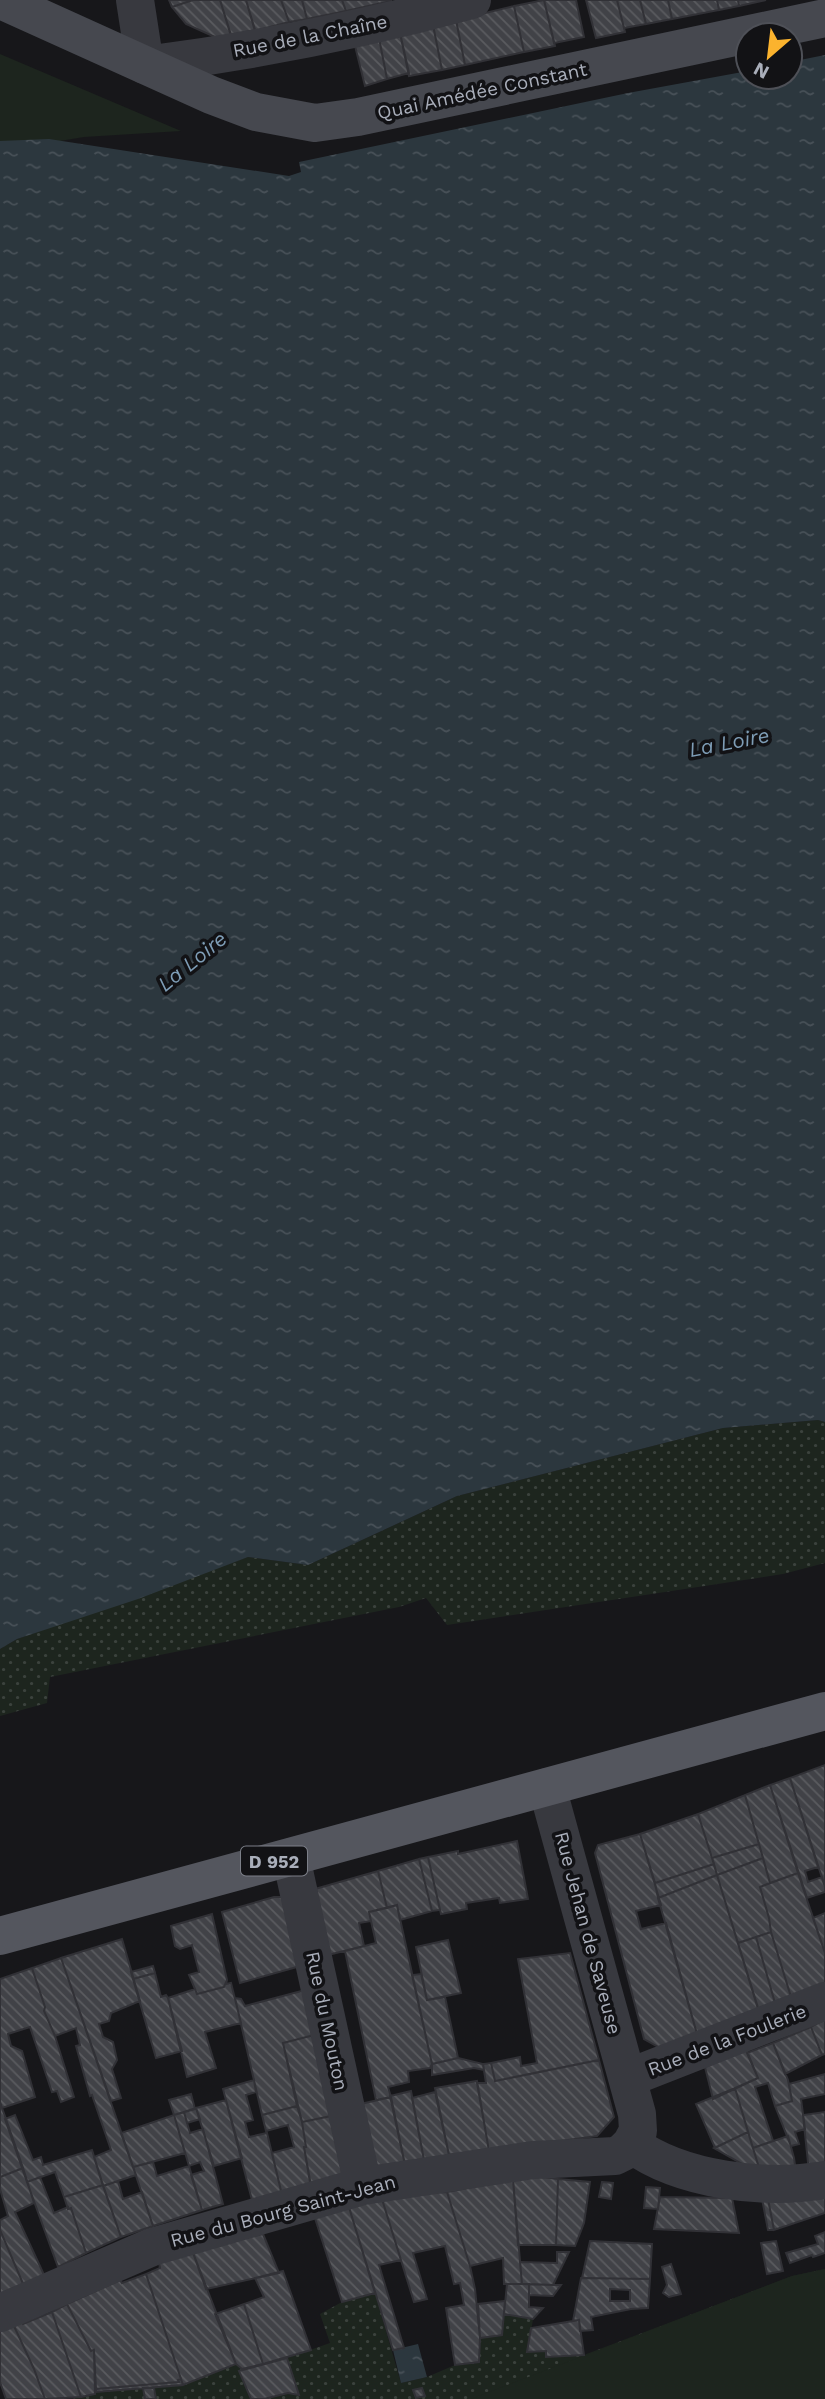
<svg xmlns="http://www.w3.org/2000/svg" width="825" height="2399" font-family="'Work Sans',sans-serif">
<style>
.grass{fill:url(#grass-dots)}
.park{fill:#1d251e}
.water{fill:url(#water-ripples)}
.building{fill:url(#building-back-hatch);stroke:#313136;stroke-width:2;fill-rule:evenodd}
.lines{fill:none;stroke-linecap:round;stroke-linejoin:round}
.street{stroke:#38393f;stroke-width:38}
.secondary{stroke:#46484f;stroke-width:38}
.primary{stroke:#54565e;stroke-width:38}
.labels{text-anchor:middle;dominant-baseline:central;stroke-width:7;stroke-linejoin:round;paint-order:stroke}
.shield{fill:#121215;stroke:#7c7f88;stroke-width:2}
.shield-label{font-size:18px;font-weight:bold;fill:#a9aeba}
.street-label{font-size:19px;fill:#a9aeba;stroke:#121215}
.water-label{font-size:21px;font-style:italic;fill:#7e9db6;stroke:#121215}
</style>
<defs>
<pattern id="grass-dots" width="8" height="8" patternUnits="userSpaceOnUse" patternTransform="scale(1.75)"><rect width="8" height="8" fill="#1d251e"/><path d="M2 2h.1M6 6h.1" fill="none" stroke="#3b423d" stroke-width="1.8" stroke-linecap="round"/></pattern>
<pattern id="water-ripples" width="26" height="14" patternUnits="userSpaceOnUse" patternTransform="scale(1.75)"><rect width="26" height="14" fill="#2c373e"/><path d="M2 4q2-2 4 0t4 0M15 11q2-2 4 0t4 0" fill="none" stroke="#485158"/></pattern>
<pattern id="building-back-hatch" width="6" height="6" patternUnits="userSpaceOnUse" patternTransform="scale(1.75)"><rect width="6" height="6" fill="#414247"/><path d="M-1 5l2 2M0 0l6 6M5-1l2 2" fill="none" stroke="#5a5b5f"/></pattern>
</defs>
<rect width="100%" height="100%" fill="#17171a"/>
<path class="grass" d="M818 1420 825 1422V1563L783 1574 447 1625 426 1598 399 1607 50 1677 47 1703 0 1716V1649L17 1639 248 1557 308 1565 457 1496 723 1428Z
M825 2269 523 2399H264L288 2393 299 2395 287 2358 330 2343 320 2314 342 2302 375 2293 401 2383 427 2377 455 2365 479 2362 480 2338 502 2335 504 2314 533 2319 528 2352 546 2351V2357L584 2355 792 2276Z
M236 2364 242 2369 239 2371 251 2399H156L154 2388 183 2385Z
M143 2388 145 2399H72L96 2392Z"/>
<path class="park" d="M0 54 181 131 84 137 0 151Z
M825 2269V2399H471L792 2276Z"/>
<path class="water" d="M825 55V1422L818 1420 723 1428 457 1496 308 1565 248 1557 138 1599 17 1639 0 1649V141L49 139 289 176 301 172 299 162 628 93 748 71V77H790V62Z
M418 2344 427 2377 401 2383 393 2350Z"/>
<path class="building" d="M169 0H193L172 7Z
M193 0H220L231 36 217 38 186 24 172 7Z
M220 0H246L255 30 231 35Z
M246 0H281L289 22 255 31Z
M281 0H302L307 19 289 22Z
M302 0H342L346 11 307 19Z
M342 0H391V1L346 11Z
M544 0H576L584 37 554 43Z
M544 0 555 46 524 52 514 6Z
M586 0H617L625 32 596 38Z
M617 0H640L646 24 624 28Z
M640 0H668L672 19 646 24Z
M668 0H717L719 10 672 19Z
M717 0H738L739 6 719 10Z
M738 0H766L739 6Z
M514 6 524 52 465 65 456 20Z
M456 20 465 65 442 70 433 25Z
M433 25 442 70 409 76 400 33Z
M400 33 409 73 387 79 379 38Z
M379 38 387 79 365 86 355 46Z
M825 1765V1884H824L790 1778Z
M790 1778 818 1867 805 1871 808 1882 822 1877 825 1887V1892L807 1898 770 1785Z
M770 1785 798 1873 770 1883 745 1795Z
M745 1795 759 1844 712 1858 698 1814Z
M698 1814 714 1864 655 1883 640 1834Z
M640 1834 661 1905 636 1911 641 1929 666 1923 697 2034 660 2048 644 2039 595 1853 598 1845Z
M517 1841 528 1899 500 1903 499 1898 466 1903 467 1909 441 1914 428 1857 458 1851V1854Z
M759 1844 763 1858 717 1875 712 1858Z
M428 1857 440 1910 432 1911 419 1859Z
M763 1858 770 1883 760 1887 769 1918 771 1932 738 1943 717 1875Z
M419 1859 432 1911 400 1920 397 1905 387 1908 378 1871Z
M714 1864 717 1875 658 1898 655 1883Z
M378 1871 387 1908 369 1912 371 1921 359 1923 364 1946 328 1955 308 1891Z
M798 1873 825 1953V1983L791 1997 771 1932 769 1918 760 1887Z
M717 1875 758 2009 697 2034 658 1898Z
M274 1897H283L304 1965 240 1983 222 1912Z
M397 1905 432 2064 430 2068 408 2071 409 2082 388 2087 391 2097 376 2100 345 1951 376 1943 369 1912Z
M825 1913V1953L813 1918Z
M212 1914 227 1980 224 1987 197 1994 189 1975 199 1972 192 1945 180 1949 175 1946 171 1926Z
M771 1932 791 1997 775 2003 756 1937Z
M756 1937 775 2003 759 2011 738 1943Z
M122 1939 140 2001 111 2013 109 2021 99 2024 103 2037 113 2042 117 2060 112 2069 121 2098 111 2101 61 1958Z
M448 1940 461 1993 427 2000 416 1947Z
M570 1953 599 2060 495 2081 491 2063 520 2057 521 2066 537 2063 518 1959Z
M61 1958 136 2175 103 2186 94 2157 111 2150 92 2095 90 2096 76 2046 80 2045 76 2028 55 2036 44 2011 45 2007 32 1968Z
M153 1966 155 1973 133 1979 131 1972Z
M32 1968 45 2007 44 2011 55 2036 74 2097 61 2102 57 2091 52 2092 30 2027 8 2034 11 2046 22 2051 35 2097 2 2108 0 2102V1979Z
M155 1973 161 1997 166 1995 168 1998 182 2051 156 2058 133 1979Z
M421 1974 427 2000 445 1997 458 2058 432 2064 412 1975Z
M227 1980 226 1984 231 1983 241 2023 205 2032 216 2068 187 2077 168 1998 195 1989 197 1994 224 1987Z
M309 1989 318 2034 283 2043 297 2106 262 2115 235 1998 241 1999 245 2006Z
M825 2019V2054L822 2055 811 2027Z
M811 2027 822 2055 785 2074 773 2043Z
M318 2034 336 2115 302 2122 283 2043Z
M773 2043 788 2080 792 2101 775 2106 768 2083 755 2087 773 2141 753 2148 735 2088 758 2078 747 2053Z
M746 2049 758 2078 713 2099 705 2067Z
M458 2058 483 2064 484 2070 474 2068 432 2075V2064Z
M599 2060 614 2117 597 2136 489 2151 477 2083H486L483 2064 491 2063 495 2081Z
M825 2074V2094L801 2099 805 2129 795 2132 799 2144 791 2146 775 2106 792 2101 789 2084Z
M254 2080 256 2092 246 2095 253 2120 245 2122 249 2137 267 2133 282 2195 253 2204 223 2089Z
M477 2081 489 2151 449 2155 435 2088Z
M735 2088 748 2132 715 2148 696 2104Z
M411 2091 424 2160 405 2165 390 2096Z
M435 2092 449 2155 424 2160 412 2098Z
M191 2094 195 2109 174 2115 169 2100Z
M391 2097 405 2165 370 2171 356 2105Z
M226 2100 242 2158 214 2166 196 2108Z
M0 2102 23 2168 0 2177Z
M297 2106 302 2122 306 2147H304L311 2188 282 2195 272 2153 294 2147 288 2125 266 2131 262 2115Z
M196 2108 200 2119 187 2123 184 2112Z
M184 2112 190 2133 203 2129 223 2204 202 2210 191 2175 204 2171 200 2162 189 2166 174 2115Z
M825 2112V2169L809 2172 803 2115Z
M15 2115 33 2160 41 2157 43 2165 92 2150 103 2185 64 2197 55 2172 27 2182 5 2119Z
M174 2115 185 2153 133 2167 121 2133Z
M336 2115 345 2178 311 2186 304 2147H306L302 2122Z
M748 2132 760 2171 753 2170 714 2148Z
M788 2136 794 2158 796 2172 760 2171 753 2148Z
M153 2162 157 2176 189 2166 202 2210 153 2226 133 2167Z
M23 2168 34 2203 15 2212 45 2277 24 2286 0 2230V2220L8 2216 0 2189V2177Z
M40 2177 54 2213 68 2207V2209L71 2208 86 2253 58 2267 27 2182Z
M543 2177 558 2179 556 2245H518L513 2179Z
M513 2179 522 2284H504L503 2258 470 2266 447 2192Z
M558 2179 590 2182 584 2223 575 2246 556 2245Z
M118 2181 123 2199 142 2192 153 2226 121 2237 103 2186Z
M602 2182 613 2183 611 2199 599 2197Z
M103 2185 121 2237 86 2253 71 2208 68 2209 64 2197Z
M646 2187 660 2188 658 2209 644 2208Z
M825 2191V2213L774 2230 768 2199Z
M447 2192 470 2266 475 2289 480 2338 479 2362 455 2365 446 2308 464 2305 460 2283 454 2284 445 2246 413 2253 427 2299 414 2302 381 2196Z
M381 2196 401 2260 379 2265 404 2348 393 2350 348 2204Z
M660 2197 732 2198 739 2233 654 2229Z
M762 2199H768L774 2230H768Z
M348 2204 375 2293 342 2302 313 2212Z
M0 2230 24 2286 0 2298Z
M825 2232V2253L813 2257 812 2255 790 2263 786 2253 818 2244 815 2236Z
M263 2234 279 2273 206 2289 192 2250Z
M590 2241 652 2244 650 2279 582 2278Z
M776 2241 783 2271 767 2274 761 2243Z
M192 2250 236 2364 183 2385 146 2274 160 2268 159 2263Z
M557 2252H569L553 2285 522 2284 520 2262 557 2263Z
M671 2264 681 2294 669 2297 663 2293 667 2285 662 2267Z
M283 2271 311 2350 263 2364 244 2304 264 2297 255 2278Z
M146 2274 181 2379 178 2380 179 2382 96 2389 94 2350 91 2351 67 2304 120 2280 122 2283Z
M581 2278 650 2279 648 2308 631 2309 591 2317 593 2330 580 2331 579 2320 573 2321ZM610 2289 630 2290V2301H610Z
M507 2284H529V2307L543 2308 533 2319 504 2314Z
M529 2284 553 2285H561L553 2296 529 2295Z
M505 2301 502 2335 480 2338 478 2304Z
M67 2304 91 2351 94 2350 95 2394 81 2397 52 2312Z
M244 2304 263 2364 242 2369 236 2364 215 2314Z
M52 2312 81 2397 45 2399 34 2369 13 2324 21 2321 23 2324Z
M579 2320 584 2355 546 2357V2351L527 2352 531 2328Z
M13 2324 34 2369 45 2399H6L0 2382V2328Z
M287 2358 299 2395 288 2393 264 2399H251L239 2371Z
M181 2379 183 2385 96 2392V2389L179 2382 178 2380Z
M143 2388H154L156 2399H145Z
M422 2388 425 2396 416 2398 413 2390Z"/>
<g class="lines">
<path class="street" d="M135 0 145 65C255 51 365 29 472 0
M291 1857 363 2186
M628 2078 825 2001
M631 2144C682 2181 765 2190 825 2180
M0 2313 152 2247 363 2186 533 2160 615 2156 623 2152 631 2144 638 2131 637 2114 547 1787"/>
<path class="secondary" d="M1 0 211 95 256 112 315 123 358 117 825 18"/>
<path class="primary" d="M0 1936 825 1711"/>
</g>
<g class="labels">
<rect class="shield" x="241" y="1846.5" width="66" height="29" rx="5"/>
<g class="shield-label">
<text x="274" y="1861">D 952</text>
</g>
<g class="street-label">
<text transform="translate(310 36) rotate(-11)">Rue de la Chaîne</text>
<text transform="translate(482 91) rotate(-12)">Quai Amédée Constant</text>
<text transform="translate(588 1933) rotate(75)">Rue Jehan de Saveuse</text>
<text transform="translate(327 2021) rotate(78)">Rue du Mouton</text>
<text transform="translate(727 2040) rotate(-21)">Rue de la Foulerie</text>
<text transform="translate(283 2211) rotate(-15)">Rue du Bourg Saint-Jean</text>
</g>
<g class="water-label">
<text transform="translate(729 742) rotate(-11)">La Loire</text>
<text transform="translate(192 961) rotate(-39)">La Loire</text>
</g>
</g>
<g transform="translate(769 56) rotate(208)"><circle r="33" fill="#121215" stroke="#4e5057" stroke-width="2"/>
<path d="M0-5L12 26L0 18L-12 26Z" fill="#fbb32e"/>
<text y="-10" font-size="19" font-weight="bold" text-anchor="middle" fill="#a9aeba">N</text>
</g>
</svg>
